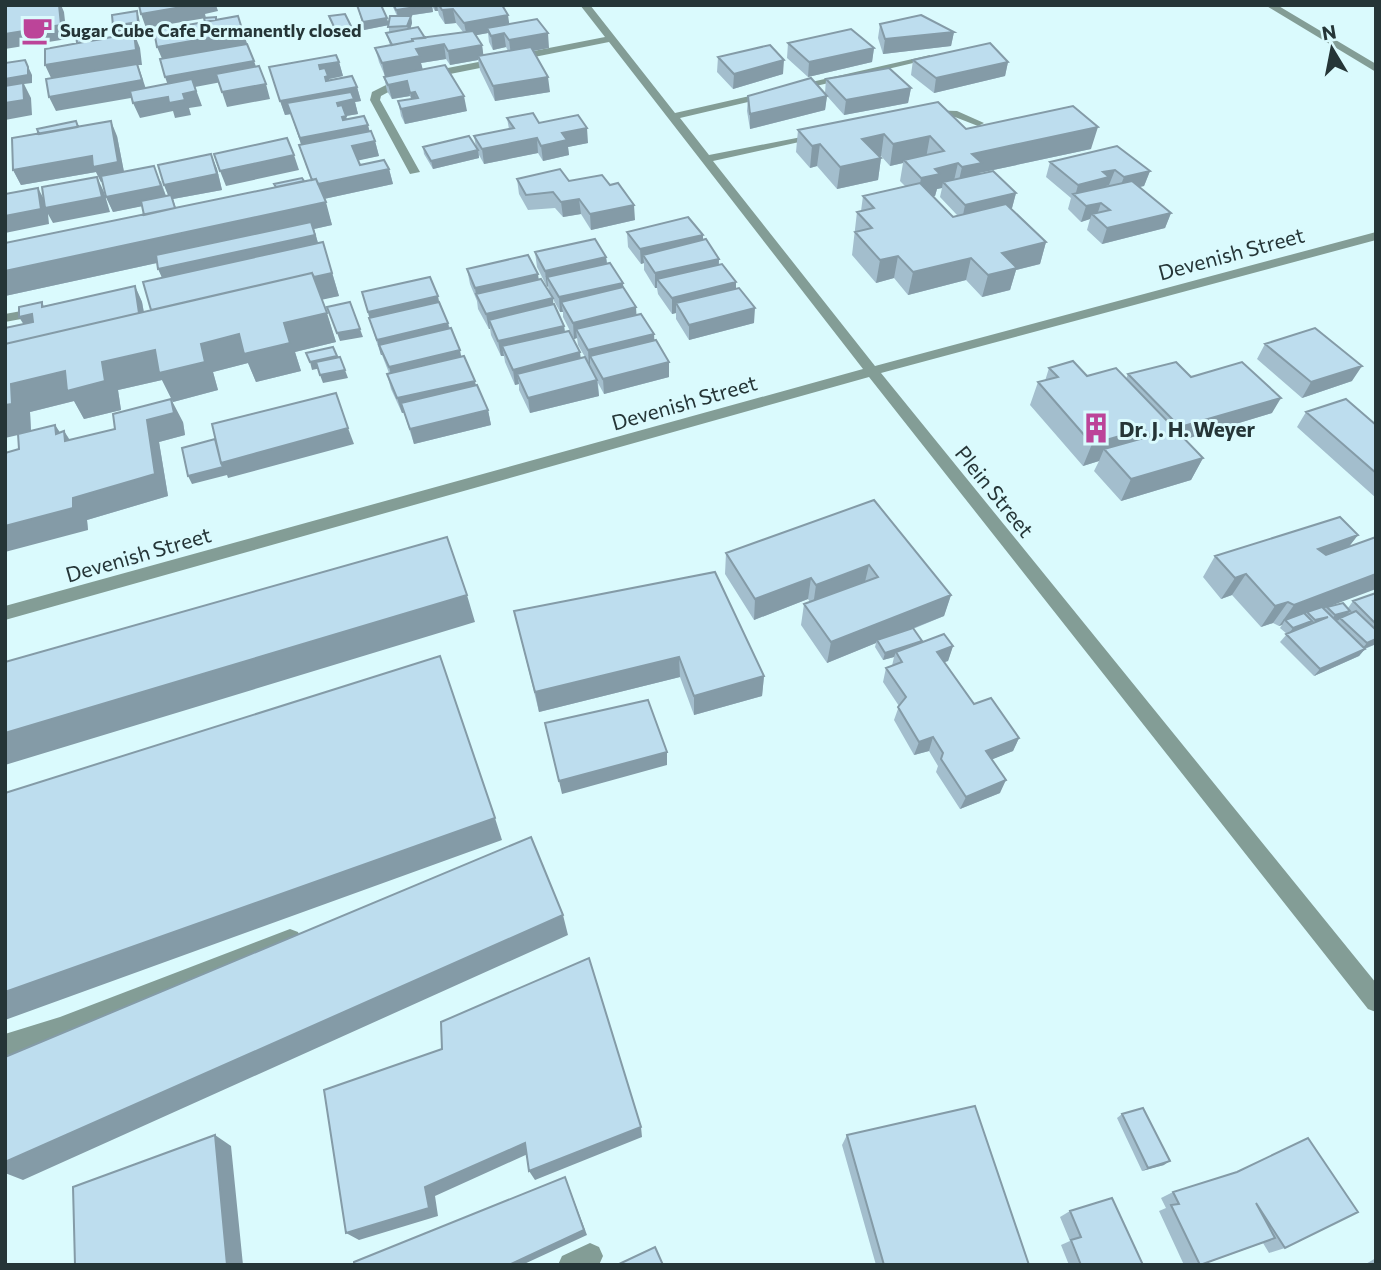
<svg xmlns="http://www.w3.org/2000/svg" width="1381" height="1270" font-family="Commissioner,sans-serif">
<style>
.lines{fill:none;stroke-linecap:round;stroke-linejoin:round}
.minor{fill:#839d96;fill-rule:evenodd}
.wall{fill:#a3becd;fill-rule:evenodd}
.shaded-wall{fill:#849ba7}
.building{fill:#bdddee;stroke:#849ba7;stroke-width:2}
.labels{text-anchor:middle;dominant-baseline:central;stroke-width:6;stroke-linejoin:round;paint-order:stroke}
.far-poi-label{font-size:18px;font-weight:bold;fill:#253537;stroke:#dafafd;text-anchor:start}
.street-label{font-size:21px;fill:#253537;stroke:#dafafd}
.poi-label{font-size:21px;font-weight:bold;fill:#253537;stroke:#dafafd;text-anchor:start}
</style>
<rect width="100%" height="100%" fill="#dafafd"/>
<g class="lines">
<path class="minor" d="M580 5H590L675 113 930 55V59L680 118 709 155 822 133V137L713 161 875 366 1376 232V240L881 373 1376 983V1012L1368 1009 869 377 5 620V606L863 369 609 42 405 83 381 96 380 100 420 172 410 174 370 100 372 92 402 77 605 37Z
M1265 5H1277L1376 64V72Z
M928 110 957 111 984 123 978 126 955 117 924 115 923 113Z
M43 307 50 311 48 314 5 322V314Z
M290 929 298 932 301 939 298 946 60 1039 5 1056V1034L60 1017Z
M590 1243 599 1247 603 1256 599 1265H558L562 1256Z"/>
</g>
<path class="wall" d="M357 5 389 24 397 16 392 5H502L509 24 549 48 533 51 550 92 495 101 480 70 478 60 450 65 446 59 421 63 422 69 467 111 405 124 401 116 398 101 411 99 410 96 392 99 387 91 384 77 385 76 379 62 375 48 390 45 386 33 389 32V25L364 30ZM432 6 435 11H438L439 15 445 24 456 23 463 32 425 38 410 29 412 23 411 16H407L433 12ZM488 33 489 42 493 50 506 47 508 51 483 55 482 45 476 35Z
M880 24 954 32 951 46 883 54 878 38Z
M788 43 874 48 872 62 808 77 787 58Z
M718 57 783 74 733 89 717 72Z
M913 60 1008 62 1005 76 934 93 911 75Z
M339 62 343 76 329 79V80L357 87 361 101 355 102 358 114 346 116 347 119 369 131 375 141 379 156 358 160 360 165 389 169 393 184 324 199 332 225 314 229 318 243 323 242 339 296 322 299 336 342 295 352 301 371 256 382 248 363 213 372 218 390 173 402 162 380 118 390 121 410 84 419 74 401 30 412 31 431 55 425 60 433 64 431 70 440 183 422 185 435 159 442 168 496 87 520 88 530 19 449 24 324 42 302 44 306 135 286 142 302 144 312 151 310 162 278 157 263 5 296V243L144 215 142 206 113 212 106 197 102 181 101 182 96 172 21 185 13 170 39 134 76 121 79 127 117 136 124 172 161 181 166 196 168 195 164 185 211 154 217 169 222 190 173 199 176 208 311 180 304 160 299 145 301 144 291 114 285 115 269 67Z
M826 79 911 88 908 103 844 115 827 96 825 110 750 129 747 111 748 96 825 93Z
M507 118 539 123 588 143 568 147 569 155 543 161 538 153 484 164 479 155V158L433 169 424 154 423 147H476L474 136 509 129Z
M966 129 1091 149 979 173V174L1016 193 1012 208H1011L1046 242 1040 264 1016 270 1010 290 982 297 966 280 908 295 894 278 876 283 852 255 857 212 861 211 863 196 905 186 900 181 903 163 890 166 881 156H879L881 158 878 180 837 189 817 166 810 168 796 152 798 130ZM942 188 940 197 957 215 953 217 933 196H935L937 189Z
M1050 162 1150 171 1144 186 1139 187 1171 213 1165 228 1102 244 1087 230 1090 219 1081 222 1068 209 1071 198 1046 177Z
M517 179 569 181 635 220 591 230 581 214 563 217 555 208 528 210 519 194Z
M627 232 703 235V240L719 259V264L736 282V289L754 323 689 340 676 319V313L672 314 658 294 657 288H655L644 270V263L641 264 628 247Z
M535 252 606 257 607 263 623 283V287L636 315 669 362V377L604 394 598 383 599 396 530 413 519 390V384L515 385 505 362 504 356H501L491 335 490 329H489L478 309 477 301 470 284 467 269 539 280 549 292 548 286 547 287 537 267ZM553 299 560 312H563V317L574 339 577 338 578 345 585 357 581 358 565 332 564 326 553 305Z
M362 292 440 303 461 356 488 410 491 425 414 444 404 413H402L391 389 387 374 389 373 382 355H381L374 334Z
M1265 344 1352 381 1302 398 1257 359Z
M1049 368 1087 376 1126 379 1128 374 1191 377 1272 413 1185 439 1203 458 1191 480 1121 501 1094 471 1099 461 1083 466 1030 405 1038 382 1045 381Z
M1306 412 1376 425V498L1297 427Z
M874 500 951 595 944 616 913 629 922 642 953 646 948 661 944 662 974 704 1019 738 1013 751 992 759 1000 793 960 809 936 772 938 766 929 751 914 755 894 720 899 706 883 682 886 668 892 666 894 657 883 660 875 647 876 643 827 663 801 625 804 604 810 602 808 599 754 620 725 574 726 553Z
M1358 535 1349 546 1328 607 1348 608 1353 601 1373 594 1376 591V644L1365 649 1359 656 1314 676 1280 642 1287 634 1280 628 1282 625 1279 626 1273 623 1261 627 1232 595 1221 599 1203 577 1215 556Z
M514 611 764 676 762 696 694 715 680 677 539 712Z
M1122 1114 1164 1165 1142 1171 1117 1118Z
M847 1135 1029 1265H876L842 1145Z
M1236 1172 1285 1248 1269 1253 1263 1243 1201 1265H1184L1159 1211 1166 1208 1161 1198 1173 1192Z
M1070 1211 1143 1265H1069L1061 1245 1070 1241 1060 1217Z
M1376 1258V1265H1364Z"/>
<path class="shaded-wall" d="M59 5H61L64 12 67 39 5 49V34Z
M193 5H216L218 11 205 14 206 18 146 28 141 14Z
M432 5 433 12 398 17 396 10Z
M434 5H437L438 11H435Z
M453 9 456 23 445 24 442 10Z
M137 11 139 18 141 29 116 33 113 26Z
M508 15 510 29 487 28 488 33 467 37 464 23Z
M411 16 412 23 409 34 407 26Z
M387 18 389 25 364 30 363 22Z
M352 28 353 35 338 38 336 31Z
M243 32 248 46 163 61 157 47Z
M954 32 951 46 883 54 885 39Z
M134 33 140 48 142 65H138L148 95 56 111 49 97 52 80 45 65Z
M504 33 506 47 493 50 491 36Z
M548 33 549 48 511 55 509 40Z
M413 43 444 44 446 59 421 63 423 70 385 77 382 63Z
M482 45 484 59 478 56V60L450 65 448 51Z
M874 48 872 62 808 77 809 62Z
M25 60 32 75V83L24 84 31 98 32 115 5 120V79Z
M784 60 783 74 733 89 734 74Z
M254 61 259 75 195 87 202 106 189 108 191 115 175 118 173 111 140 118 133 103 170 91 165 77Z
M339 62 343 76 329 79 332 91 319 65Z
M1008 62 1005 76 934 93 936 78Z
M548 77 550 92 495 101 493 86Z
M407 81 410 96 392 99 388 85Z
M266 84 270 99 227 107 222 92Z
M357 87 361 101 355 102 358 114 346 116 349 129 368 125 372 140 304 153 291 114 285 115 280 101Z
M911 88 908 103 844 115 846 100Z
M415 92 418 106 464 96 467 111 405 124 401 109 413 106 410 93Z
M827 96 825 110 750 129V114Z
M111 121 117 136 125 177 101 182 96 172 21 185 13 170Z
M1098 127 1091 149 979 173 977 185 957 189 962 167 972 154Z
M587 128 588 143 568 147 569 155 543 161 541 146 562 133Z
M884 134 881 156 859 160 862 139Z
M930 136 926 158 904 160 903 163 890 166 893 144Z
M537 138 538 153 484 164 482 149Z
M375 141 379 156 356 161 352 146Z
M820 144 817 166 810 168 812 146Z
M478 150 479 158 433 169 431 161Z
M211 154 217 169 222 190 173 199 179 222 164 185Z
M294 155 299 170 226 186 220 171Z
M881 158 878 180 837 189 840 167Z
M958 163 953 185 943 182 942 188 937 189 935 196 917 200 921 178 935 169Z
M154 166 168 201 113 212 106 197Z
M389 169 393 184 319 200 314 185Z
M1115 170 1109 185 1106 186 1104 193 1075 196 1078 185 1103 172Z
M1150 171 1144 186 1118 192 1124 177Z
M97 177 104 192 110 212 53 223 48 214 49 224 5 233V216L38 188 46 203Z
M1016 193 1012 208 962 220 965 205Z
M579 199 581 214 563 217 561 202Z
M326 202 332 225 314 229 320 250 165 284 158 269 313 229 5 296V271Z
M1101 203 1096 218 1092 214 1090 219 1081 222 1086 206Z
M634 205 635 220 591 230 590 214Z
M1171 213 1165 228 1102 244 1107 228Z
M703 235V250L643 255 644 263 641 264 640 249Z
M323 242 339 296 163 335Z
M1046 242 1040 264 1016 270 1010 290 982 297 988 275 1002 253Z
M898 256 894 278 876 283 880 260Z
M606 257 608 273 547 277 548 286 547 287 545 271Z
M971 258 966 280 908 295 913 272Z
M719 259 718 274 657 279V288H655V273Z
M538 274 540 289 476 295 475 288Z
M736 282V297L676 303V313L672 314V298Z
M623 283 624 298 561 302 563 312H560L559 297Z
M135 286 142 302 148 337 106 346Z
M438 296 441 311 372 328 368 312Z
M553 298 554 313 489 320 490 329H489L486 314Z
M636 307 637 323 576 329 577 338 574 339 573 323Z
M755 308 754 323 689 340V325Z
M327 313 336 342 295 352 301 371 256 382 248 363 213 372 218 390 173 402 162 380 118 390 121 410 84 419 74 401 30 412 31 432 5 438V405L11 384 155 350 201 344Z
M32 314 41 330 29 333 19 317Z
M448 323 451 339 379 345 382 355H381L377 340Z
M564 326 566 341 502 346 504 356H501L498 341Z
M360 329 363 337 340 341 337 333Z
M654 334 655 350 590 356V365L589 366 588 350Z
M460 350 463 366 393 383 389 367Z
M580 352 582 368 517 374 519 384 515 385 513 370Z
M337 356 339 364 312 370 310 362Z
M669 362V377L604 394 603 379Z
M1362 366 1352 381 1302 398 1311 382Z
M345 370 348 378 323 383 320 375Z
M597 380 599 396 530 413 528 398Z
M475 381 478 396 402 413 397 398Z
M1281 398 1272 413 1173 443 1180 427Z
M171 399 183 422 185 435 159 442 168 496 87 520 88 530 5 552V526L73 498 147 420Z
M488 410 491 425 414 444 410 429Z
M55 425 65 440 64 431 78 454 56 434Z
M348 428 354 444 228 478 227 475 192 484 188 476 221 463Z
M1144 429 1134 451 1104 449 1099 461 1083 466 1092 444Z
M1203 458 1191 480 1121 501 1131 479Z
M1358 535 1341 557 1303 571 1318 549Z
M869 565 864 586 813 606 816 585Z
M1246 574 1232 595 1221 599 1235 578Z
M1376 574V589L1309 614 1307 612 1303 617 1285 620 1282 625 1279 626 1294 605Z
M811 578 808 599 754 620 755 599Z
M467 595 475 622 5 765V733Z
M951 595 944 616 878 642 877 640 876 643 827 663 831 642Z
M1288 602 1273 623 1261 627 1275 606Z
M1350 611 1344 618H1340L1339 620 1329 623 1335 615Z
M1312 621 1306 629 1288 635 1293 628Z
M1376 639V644L1361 650 1367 643Z
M922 641 920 648 896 652 894 657 883 660 885 653Z
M953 646 948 661 933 666 937 652Z
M1365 649 1359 656 1314 676 1320 669Z
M679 657 680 677 539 712 535 692Z
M764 676 762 696 694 715V696Z
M933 737 929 751 914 755 919 742Z
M1019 738 1013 751 981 764 986 751Z
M667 752V765L562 794 559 781Z
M1006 780 1000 793 960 809 966 797Z
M495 818 502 840 5 1020V992Z
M563 915 568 935 23 1180 5 1173V1162Z
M641 1127 642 1137 535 1180 529 1171Z
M215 1135 231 1146 243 1265H227Z
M525 1143 530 1153 435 1196 438 1216 359 1240 346 1233 425 1187Z
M1170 1161 1164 1165 1142 1171 1148 1168Z
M565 1177 587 1235 522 1265H509Z"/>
<path class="building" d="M59 5 61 25 5 34V6Z
M139 5H193L141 14Z
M357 5H381L387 18 363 22Z
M394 5H429L396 10Z
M439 5H502L508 15 464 23 453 9 442 10Z
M137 11 138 22 113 26 112 15Z
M345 14 352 28 336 31 329 16Z
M921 15 954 32 885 39 880 24Z
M238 16 243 32 157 47 154 31Z
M390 16H411L407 26 388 27Z
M216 17V20L205 22 204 18Z
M537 19 548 33 509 40 504 33 491 36 487 28Z
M418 27 425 38 412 39V41L392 45 386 33Z
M851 29 874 48 809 62 788 43Z
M102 30 103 39 77 43 76 34Z
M473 31 482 45 448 51 444 44 416 49 420 56 382 63 375 48 413 41 412 39Z
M134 33 136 50 45 65V49Z
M990 43 1008 62 936 78 913 60Z
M247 44 254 61 165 77 160 59Z
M770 45 784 60 734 74 718 57Z
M531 47 548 77 493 86 478 56Z
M336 55 339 62 319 65 320 69 325 68 328 76 325 77 326 81 352 76 357 87 280 101 269 67Z
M25 60 28 67V75L5 79V63Z
M137 64 142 80 49 97 46 79Z
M445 65 464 96 401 109 398 101 418 98 415 92 410 93 407 81 388 85 384 77Z
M259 66 266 84 222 92 216 74Z
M889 68 911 88 846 100 826 79Z
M811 78 827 96 750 114 748 96Z
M192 79 196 91 183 94 185 100 169 103 168 97 133 103 130 91Z
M23 83 24 100 5 103V86Z
M351 92 354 99 337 103 338 106 342 105 346 116 342 117 343 120 364 116 368 125 300 138 287 103Z
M938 102 966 129 1073 106 1098 127 972 154 982 163 962 167 958 163 935 169 940 174 921 178 904 160 944 151 930 136 893 144 884 134 862 139 881 158 840 167 820 144 812 146 798 130Z
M533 113 539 123 578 115 587 128 562 133 567 140 541 146 537 138 482 149 474 136 514 128 507 118Z
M76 121 78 127 39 134 37 129Z
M111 121 118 162 93 167 92 156 13 170 12 138Z
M371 131 375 141 352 146 360 165 384 160 389 169 318 184 316 179 312 180 299 145Z
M469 136 478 150 431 161 423 147Z
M287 138 294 155 220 171 214 154Z
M1117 146 1150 171 1124 177 1115 170 1103 172 1109 177 1078 185 1050 162Z
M211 154 217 174 164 185 158 165Z
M154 166 161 186 106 197 101 176Z
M560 169 569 181 602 175 610 185 618 183 634 205 590 214 579 199 561 202 553 192 526 195 517 179Z
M993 171 1016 193 965 205 943 182Z
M97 177 102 197 45 208 42 187Z
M302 178 304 181 276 187 274 184Z
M316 179 326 202 5 271V243Z
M1132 181 1171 213 1107 228 1092 214 1110 210 1101 203 1086 206 1073 194Z
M920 183 953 217 1006 204 1046 242 1002 253 1017 268 988 275 971 258 913 272 898 256 880 260 855 232 872 228 857 212 874 208 863 196Z
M38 188 41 209 5 216V194Z
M171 195 175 208 144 215 141 201Z
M688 217 703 235 640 249 627 232Z
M311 222 315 235 158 269 156 255Z
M595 239 606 257 545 271 535 252Z
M706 239 719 259 655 273 643 255Z
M323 242 332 273 314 277 312 273 151 310 143 282Z
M528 255 538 274 475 288 467 269Z
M610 263 623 283 559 297 547 277Z
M722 264 736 282 672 298 657 279Z
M312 273 327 313 284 323 290 343 244 354 239 334 201 344 205 362 159 373 155 350 102 362 105 381 67 391 65 371 11 384 12 404 5 405V344Z
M430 277 438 296 368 312 362 292Z
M541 279 553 298 486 314 476 294Z
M135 286 139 313 5 344V328L33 322 32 314 19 317V307L42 302V307Z
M623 287 636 307 573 323 561 302Z
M739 288 755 308 689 325 676 303Z
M350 302 360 329 337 333 327 307Z
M439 302 448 323 377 340 369 318Z
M554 304 564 326 498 341 489 320Z
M641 314 654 334 588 350 576 329Z
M451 328 460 350 389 367 379 345Z
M1315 328 1362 366 1311 382 1265 344Z
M569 331 580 352 513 370 502 346Z
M656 340 669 362 603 379 590 356Z
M333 347 337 356 310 362 306 353Z
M464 356 475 381 397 398 387 374Z
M340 357 345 370 320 375 316 362Z
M585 357 597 380 528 398 517 374Z
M1073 361 1087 376 1116 368 1203 458 1131 479 1104 449 1151 436 1144 429 1092 444 1038 382 1058 377 1049 368Z
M1176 362 1191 377 1242 362 1281 398 1180 427 1128 374Z
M477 385 488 410 410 429 401 403Z
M336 393 348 428 221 463 212 424Z
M171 399 174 413 147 420 155 474 73 498V508L5 526V453L19 449 18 434 55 425 56 434 64 431 65 441 115 429 113 414Z
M1346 399 1376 425V473L1306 412Z
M215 439 221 463 223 467 188 476 182 448Z
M874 500 951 595 831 642 804 604 878 577 869 565 816 585 811 578 755 599 726 553Z
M1340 517 1358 535 1318 549 1326 555 1376 537V574L1294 605 1288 602 1275 606 1246 574 1235 578 1215 556Z
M447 537 467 595 5 733V662Z
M715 572 764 676 694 696 679 657 535 692 514 611Z
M1376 593V624L1353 601Z
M1343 603 1350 611 1335 615 1327 607Z
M1322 607 1365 649 1320 669 1286 634 1328 617 1315 620 1307 612Z
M1356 611 1376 630V639L1367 643 1340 618Z
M1304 613 1312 621 1293 628 1285 620Z
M913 628 922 641 885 653 877 640Z
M944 634 953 646 937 652 974 704 991 698 1019 738 986 751 1006 780 966 797 941 759 943 753 933 737 919 742 898 707 906 697 886 668 902 662 896 652Z
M440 656 495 818 5 992V793Z
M648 700 667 752 559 781 545 723Z
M531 837 563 915 5 1162V1057Z
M589 958 641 1127 529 1171 525 1143 425 1187 429 1208 346 1233 324 1090 442 1049 441 1022Z
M975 1106 1029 1265H884L847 1135Z
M1143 1108 1170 1161 1148 1168 1122 1114Z
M215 1135 227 1265H75L73 1187Z
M1308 1138 1358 1212 1285 1248 1256 1203 1275 1238 1200 1265 1171 1205 1179 1204 1173 1192 1237 1172Z
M565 1177 584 1230 509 1265H354V1262Z
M1112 1198 1143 1265H1081L1071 1240 1081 1237 1070 1211Z
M655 1247 663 1265H617Z"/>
<defs>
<g id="cafe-bare" transform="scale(2.415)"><path d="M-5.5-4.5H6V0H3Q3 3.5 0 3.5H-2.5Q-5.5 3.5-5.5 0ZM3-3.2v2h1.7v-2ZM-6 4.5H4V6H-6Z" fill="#bc4499" stroke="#dafafd" stroke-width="2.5" paint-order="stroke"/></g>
<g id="building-bare" transform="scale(2.415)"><path d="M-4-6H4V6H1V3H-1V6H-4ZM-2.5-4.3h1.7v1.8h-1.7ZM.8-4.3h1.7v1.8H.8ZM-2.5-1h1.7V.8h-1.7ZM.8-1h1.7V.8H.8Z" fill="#bc4499" stroke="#dafafd" stroke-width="2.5" paint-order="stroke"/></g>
</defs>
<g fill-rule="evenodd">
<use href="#cafe-bare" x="37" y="30"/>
<use href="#building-bare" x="1096" y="428"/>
</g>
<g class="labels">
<g class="far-poi-label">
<text x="60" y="30">Sugar Cube Cafe Permanently closed</text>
</g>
<g class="street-label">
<text transform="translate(1231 253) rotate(-15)">Devenish Street</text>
<text transform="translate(684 402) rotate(-16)">Devenish Street</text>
<text transform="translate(995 491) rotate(51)">Plein Street</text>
<text transform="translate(138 554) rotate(-16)">Devenish Street</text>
</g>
<g class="poi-label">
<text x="1119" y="428">Dr. J. H. Weyer</text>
</g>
</g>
<rect width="1381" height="1270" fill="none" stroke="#253537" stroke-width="14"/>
<g transform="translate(1332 49) rotate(350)" stroke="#dafafd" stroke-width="5" paint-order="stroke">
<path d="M0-5L12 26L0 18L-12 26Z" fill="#253537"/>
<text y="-10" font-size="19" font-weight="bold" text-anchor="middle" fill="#253537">N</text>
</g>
</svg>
